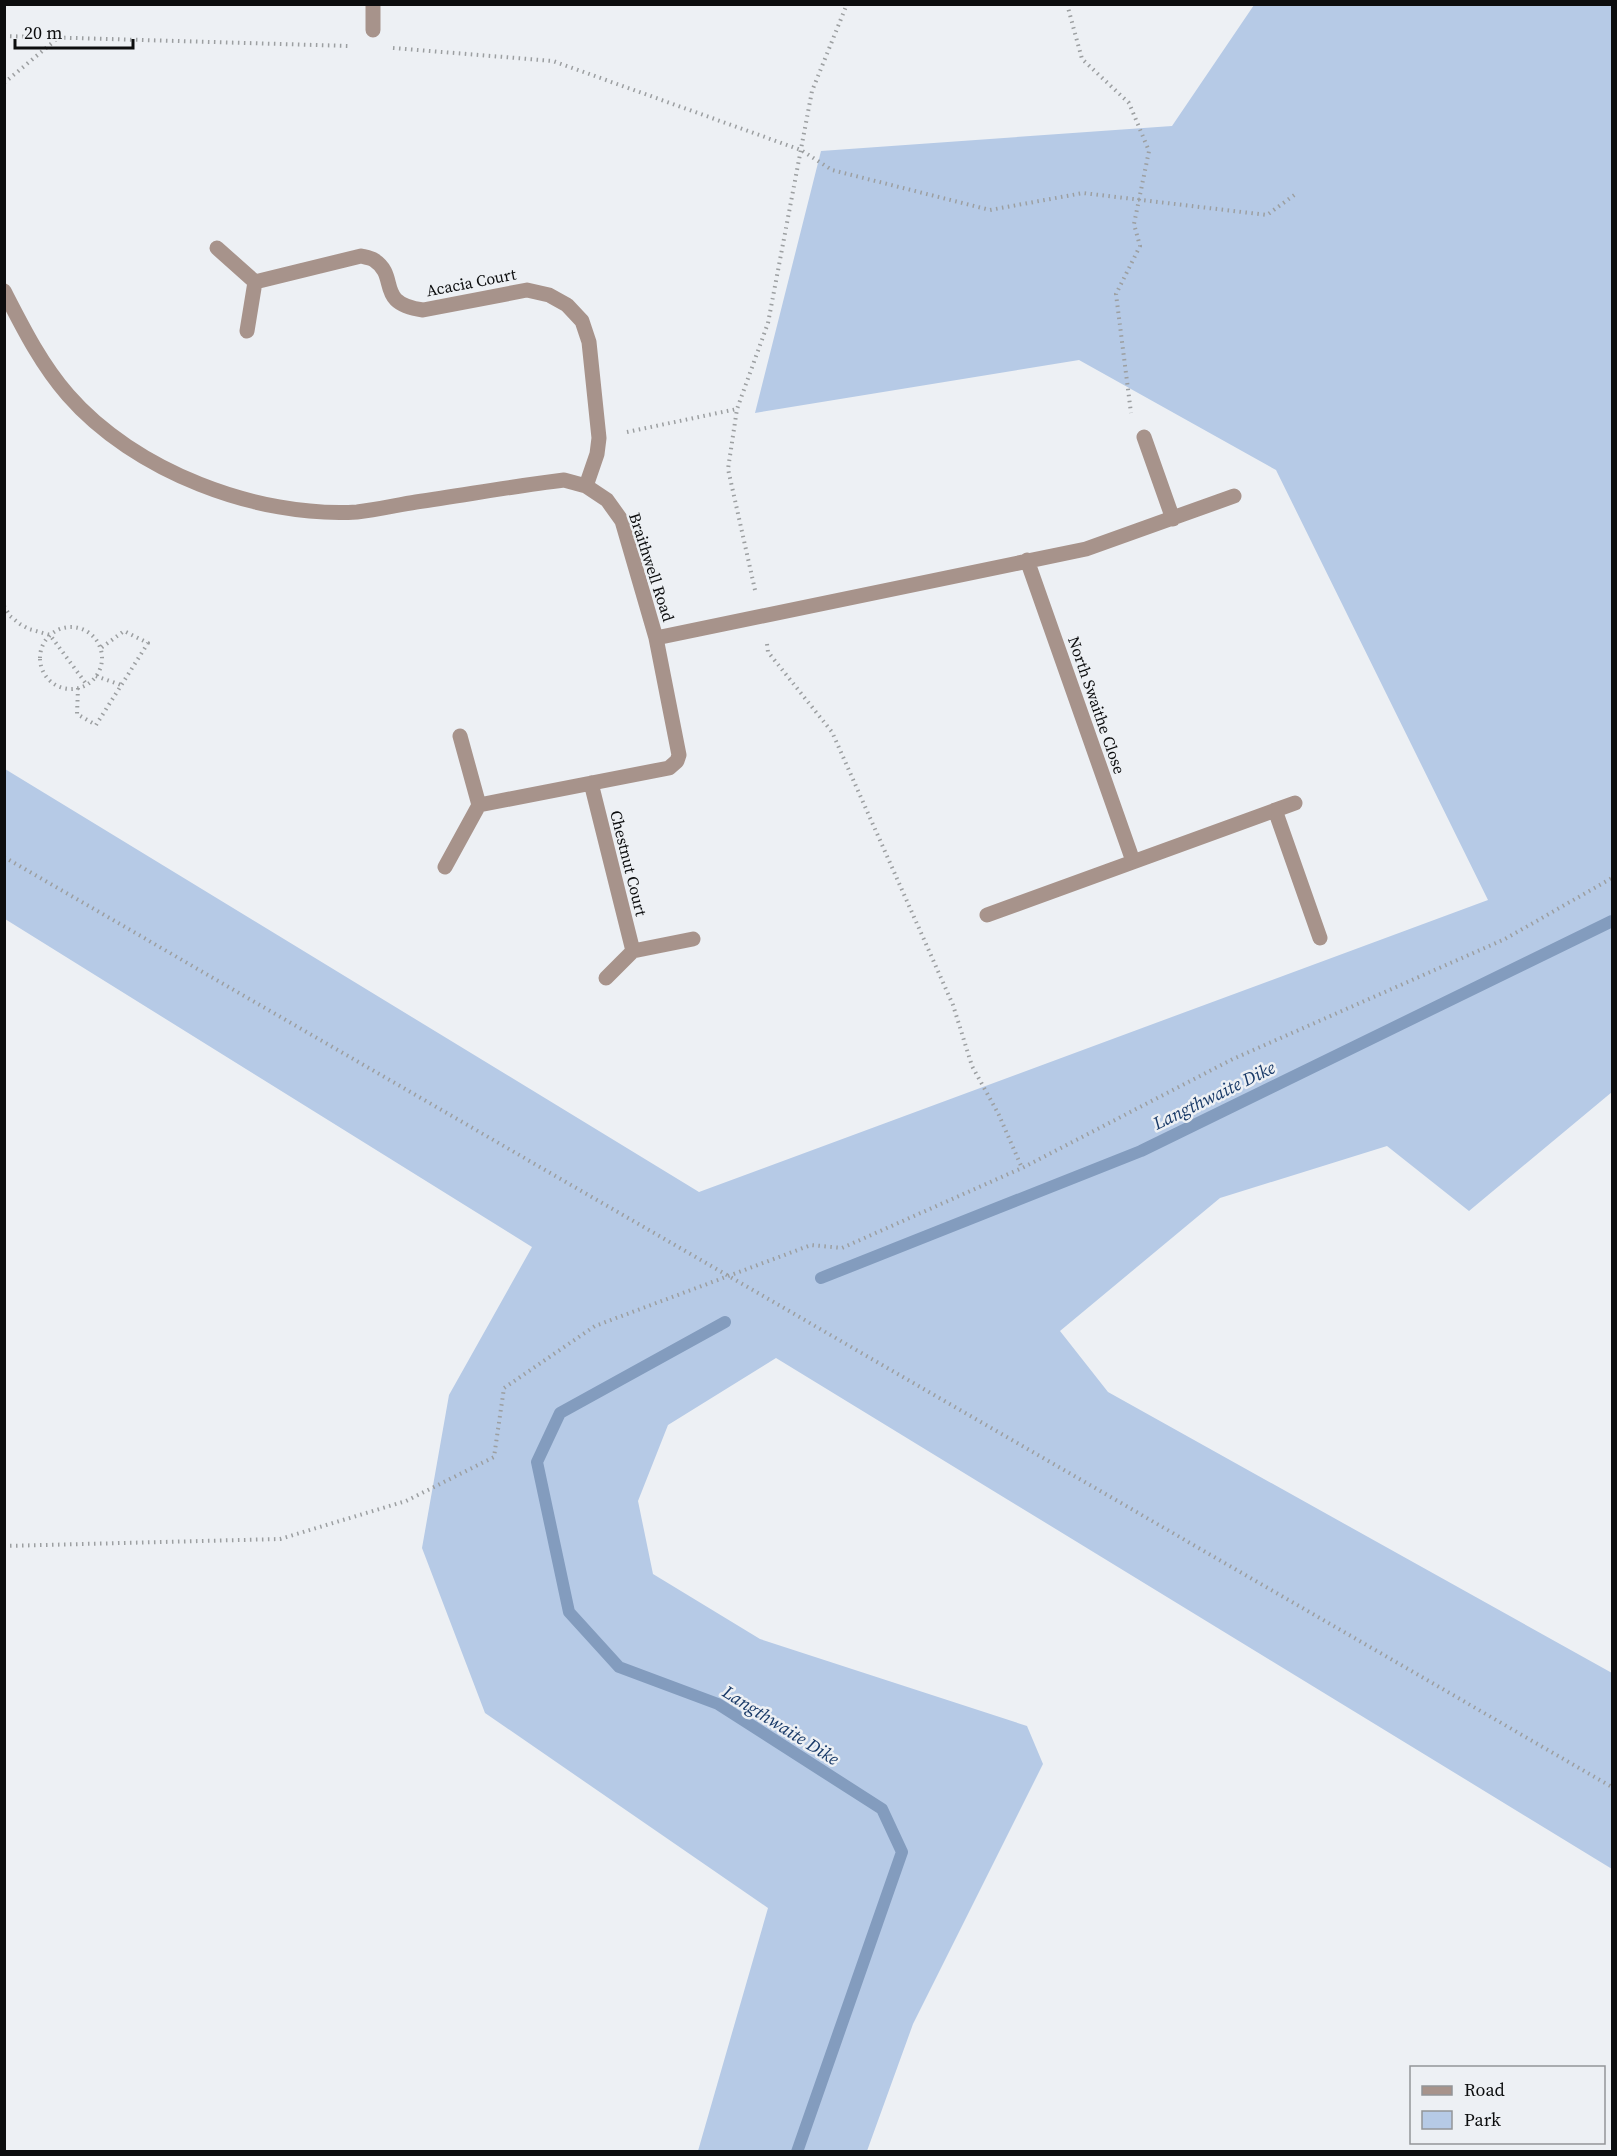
<svg xmlns="http://www.w3.org/2000/svg" width="1617" height="2156" font-family="'Source Serif 4',serif">
<style>
.green{fill:#b6cae6}
.lines{fill:none;stroke-linecap:round;stroke-linejoin:round}
.stream{stroke:#839cbe;stroke-width:12}
.path{stroke:#9c9fa1;stroke-width:4;stroke-dasharray:1.5 4.5;stroke-linecap:butt}
.minor{stroke:#a7938b;stroke-width:15}
.labels{text-anchor:middle;dominant-baseline:central;stroke-width:5;stroke-linejoin:round;paint-order:stroke}
.street-label{font-size:16px;fill:#0c0d0e;stroke:#edf0f4}
.water-label{font-size:18px;font-style:italic;fill:#183967;stroke:#edf0f4}
</style>
<rect width="100%" height="100%" fill="#edf0f4"/>
<path class="green" d="M1254 5H1612V1092L1469 1211 1387 1146 1220 1198 1060 1331 1108 1392 1612 1673V1869L776 1358 668 1425 638 1501 653 1574 760 1639 1027 1726 1043 1764 913 2024 867 2151H698L768 1908 485 1713 422 1548 449 1395 532 1247 5 919V769L699 1192 1488 900 1276 470 1079 360 755 413 821 151 1172 126Z"/>
<g class="lines">
<path class="stream" d="M821 1278 1141 1151 1612 921
M725 1322 560 1413 537 1462 569 1612 619 1667 718 1704 882 1809 902 1852 797 2152"/>
<path class="path" d="M1067 4 1082 59 1129 103 1149 151 1134 224 1140 246 1116 294 1131 413
M4 36 350 46
M393 48 553 61 801 150 832 170 990 210 1083 193 1267 215 1297 193
M4 83 58 38
M627 432 737 409
M755 590 728 469 737 409 768 323 812 91 847 4
M4 606 10 616 20 624 29 629 50 635 87 685
M40 658a31 31 0 1 1 62 0a31 31 0 1 1-62 0Z
M767 644 768 652 832 732 953 1005 972 1066 998 1113 1022 1168
M96 676 121 685
M78 688 77 714 96 725 148 643 124 631 101 648
M4 857 1612 1787
M4 1546 280 1539 406 1501 494 1457 504 1388 595 1326 811 1245 842 1248 1022 1168 1233 1059 1505 939 1612 878"/>
<path class="minor" d="M373 30V4
M217 248 255 282 247 331
M255 282 361 256C365 257 371 258 374 260 400 277 374 303 423 310L527 290 549 295 567 305 582 321 589 342 599 438 597 454 586 486
M4 291C23 328 41 364 68 395 134 471 257 518 357 512 377 510 397 505 416 502 465 495 514 486 564 480L586 486 607 500 622 521 656 638 1086 549 1234 496
M1144 437 1173 519
M1027 560 1133 861
M591 783 633 951
M479 805 669 768 677 761 679 755 656 638
M1275 810 1320 938
M445 867 479 805 460 736
M987 915 1295 803
M606 978 633 951 693 939"/>
</g>
<g class="labels">
<g class="street-label">
<text transform="translate(471 282) rotate(-11)">Acacia Court</text>
<text transform="translate(652 567) rotate(72)">Braithwell Road</text>
<text transform="translate(1097 705) rotate(71)">North Swaithe Close</text>
<text transform="translate(629 863) rotate(76)">Chestnut Court</text>
</g>
<g class="water-label">
<text transform="translate(1214 1095) rotate(-26)">Langthwaite Dike</text>
<text transform="translate(781 1725) rotate(32)">Langthwaite Dike</text>
</g>
</g>
<rect width="1617" height="2156" fill="none" stroke="#0c0d0e" stroke-width="12"/>
<rect x="1410" y="2066" width="195" height="78" fill="#edf0f4" stroke="#939598" stroke-width="1.5"/>
<rect x="1422" y="2086" width="30" height="9" fill="#a7938b" stroke="#939598" stroke-width="1.5"/>
<text x="1464" y="2096" font-size="18" fill="#0c0d0e">Road</text>
<rect x="1422" y="2111" width="30" height="18" fill="#b6cae6" stroke="#939598" stroke-width="1.5"/>
<text x="1464" y="2126" font-size="18" fill="#0c0d0e">Park</text>
<path d="M15 39v9h118v-9" fill="none" stroke="#0c0d0e" stroke-width="3"/>
<text x="24" y="39" font-size="18" fill="#0c0d0e" stroke="#edf0f4" stroke-width="4.5" paint-order="stroke">20 m</text>
</svg>
